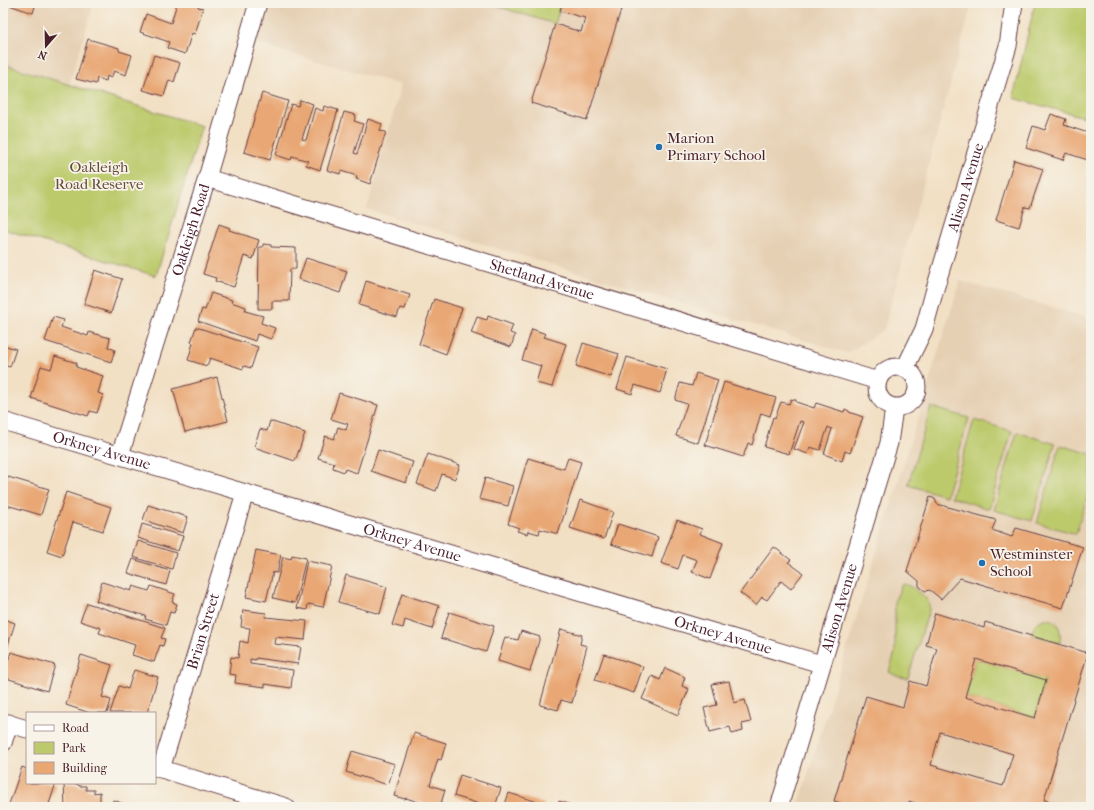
<svg xmlns="http://www.w3.org/2000/svg" width="1094" height="810" font-family="'IM FELL French Canon',serif">
<style>
.built{fill:#e6d0b4}
.green{fill:#bcca6c;stroke:#83744c}
.building{fill:#e9a774;fill-rule:evenodd}
.lines{fill:none;stroke-linecap:round;stroke-linejoin:round}
.street-casing{stroke:#633c42;stroke-width:19}
.street{stroke:#fff;stroke-width:17}
.poi-dot{fill:#1f6fb2;stroke:#f7f3e8;stroke-width:1.5}
.labels{text-anchor:middle;dominant-baseline:central;stroke-width:3.5;stroke-linejoin:round;paint-order:stroke}
.poi-label{font-size:15px;fill:#4a1f2b;stroke:#f7f3e8;text-anchor:start}
.park-label{font-size:15px;fill:#664a3b;stroke:#f7f3e8}
.street-label{font-size:15px;fill:#4a1f2b;stroke:#f7f3e8}
</style>
<rect width="100%" height="100%" fill="#f7f3e8"/>
<filter id="ink" filterUnits="userSpaceOnUse"><feTurbulence type="fractalNoise" baseFrequency=".025" numOctaves="2"/><feDisplacementMap in="SourceGraphic" scale="8" xChannelSelector="R" yChannelSelector="G"/><feConvolveMatrix kernelMatrix="1 2 1 2 8 2 1 2 1" color-interpolation-filters="sRGB"/></filter>
<filter id="wash" filterUnits="userSpaceOnUse"><feTurbulence type="fractalNoise" baseFrequency=".012" numOctaves="4" result="noise"/><feDisplacementMap in="SourceGraphic" scale="16" xChannelSelector="R" yChannelSelector="G"/><feGaussianBlur stdDeviation="0.9" result="paint"/><feColorMatrix in="noise" values="0 0 0 0 0 0 0 0 0 0 0 0 0 0 0 0 0 1.4 0 .05"/><feComposite in="paint" operator="in"/></filter>
<g filter="url(#wash)">
<rect width="100%" height="100%" fill="#f2e0c5"/>
<path class="built" d="M3 3H94L69 85 3 64Z
M259 3H972L884 330 847 353 367 209 401 85 248 41Z
M960 281 1089 318 1091 313V807H798Z"/>
<path class="green" d="M486 3H561L555 24Z
M1035 3H1091V119L1013 98Z
M3 64 202 126 156 276 3 229Z
M931 407 969 418 946 496 908 485Z
M974 420 1012 431 989 509 951 497Z
M1017 432 1055 444 1032 521 994 510Z
M1060 445 1091 454V484L1076 534 1037 523Z
M905 584C912 586 923 594 927 600 930 603 929 606 929 610L908 678C901 678 894 675 889 672L895 652V600L902 585Z
M1044 619C1060 618 1061 631 1060 643L1032 635C1034 626 1034 623 1044 619Z
M976 659 1046 680 1035 718 965 697Z"/>
<g id="blocks">
<path class="building" d="M3 3H36L33 13Z
M177 3H192L198 5V7L203 8 195 34 192 33 185 54 167 48 169 42 140 32 146 14 171 23Z
M562 3H623L587 120 531 103 555 24 581 32 585 18 560 11Z
M88 39 119 48V51L132 55 126 75 114 71 111 78 107 76 106 81 97 78 96 84 76 79Z
M154 55 180 63 174 82 169 80 164 96 143 90Z
M262 93 288 101 270 160 244 152Z
M300 100 313 104 302 139 306 140 315 108 323 111 324 106 338 110 320 170 306 165 308 161 292 156 291 160 276 155 291 104 298 106Z
M344 112 356 115 354 121 363 124 354 153 357 154 368 119 382 124 380 131 386 132 370 184 356 179 357 176 341 171 340 174 327 170Z
M1051 114 1066 119 1064 125 1091 134V161L1066 153 1063 160 1026 148 1033 126 1045 130Z
M1014 160 1043 169 1030 208 1025 207 1019 227 996 220Z
M219 224 230 228 229 230 259 240 253 259 244 256 234 287 215 281 216 278 203 274Z
M263 244 271 245V247L296 248V269H290L289 301H272V309H258L259 247H263Z
M306 258 347 271 340 293 299 279Z
M95 270 122 279 111 313 84 304Z
M366 281 410 295 405 309 400 308 397 317 359 305Z
M211 293 232 300 231 302 246 307 245 311 263 316 261 323 275 328 271 339 257 334 255 341 198 321 202 309 205 310Z
M434 299 462 308 446 354 419 344Z
M488 316 513 325 510 333 515 335 511 347 471 333 477 317 487 320Z
M53 317 64 320 61 327 88 336 89 332 110 338 108 347 115 350 111 362 45 341Z
M196 327 258 347 251 368 244 366 243 369 210 358 207 366 188 360 193 343 191 342Z
M532 329 546 334 544 337 566 344 552 387 536 383 541 366 522 360Z
M583 343 619 354 611 377 576 366Z
M3 345 16 349 10 367 3 365Z
M55 356 77 363 76 367 103 376 98 393 103 395 97 413 90 411 88 416 31 398 41 366 51 369Z
M627 357 667 369 660 393 635 385 632 394 617 389Z
M696 373 718 380 698 443 676 436 687 404 675 400 680 383 692 386Z
M217 377 228 421 185 432 173 389Z
M724 382 776 398 770 416 761 413 752 445 748 443 743 457 705 445Z
M339 393 378 405 357 473 345 469 344 472 333 468 334 463 318 458 325 436 334 439 338 427 346 430 348 424 331 419Z
M791 399 796 400V402L814 408 816 403 844 412 845 409 849 411V412L863 417 850 453 845 451 842 461 824 454 832 429 828 427 820 450 810 447 808 454 794 449 804 422 800 421 789 454 764 447 773 417 775 418 781 402 789 404Z
M270 421 305 433 295 461 254 447 260 429 267 431Z
M378 450 413 462 406 483 371 471Z
M428 454 460 465 455 479 442 474 436 491 417 484Z
M528 458 564 469 568 458 581 462 558 534 540 529 539 534 528 531 527 534 517 531 519 528 508 524Z
M8 477 49 489 41 515 3 504V493Z
M485 478 513 486 508 506 479 499Z
M66 492 111 507 103 531 73 522 62 556 47 551Z
M930 497 935 499 937 504 996 520 992 530 1012 537 1016 528 1083 547 1063 608 960 578 941 599 930 590 925 591 919 586V581L907 571Z
M580 500 613 512 604 539 570 528Z
M148 505 188 517 183 533 143 520Z
M677 520 702 529 700 534 723 543 710 579 692 572 697 560 683 555 678 569 661 563Z
M142 524 183 536 178 551 138 538Z
M618 524 658 537 652 557 611 544Z
M138 541 176 553 172 569 133 557Z
M774 547 791 560 788 562 803 573 791 589 781 581 767 600 762 597 756 605 740 593Z
M256 550 281 555 277 573 273 572 266 601 246 597Z
M292 555 306 558 295 603 273 598 283 557 291 559Z
M133 559 170 571 166 585 128 573Z
M307 561 332 566 323 607 308 604 307 610 297 608Z
M346 575 387 587 380 614 338 602Z
M102 582 131 591 133 586 149 591 151 586 175 594 172 602 177 604 174 613 170 612 166 625 145 619 146 616 96 601Z
M402 594 439 606 432 629 405 620 403 628 392 625Z
M87 603 165 628 161 638 165 639 163 646 160 645 154 662 132 655 135 645 99 633 101 628 80 621Z
M243 610 266 613 265 617 307 621 305 640 275 637 274 644 301 647 298 664 256 658V660L250 659V664L293 670 291 688 265 684V687L235 683 236 675 229 674 231 657 238 658 240 641 248 643 250 628 241 627Z
M449 612 494 626 486 652 441 638Z
M935 613 984 628 985 622 1088 653 1044 800 1060 804 1059 807H927L909 801 907 807H854L834 801 866 696 903 707 910 681 926 686 937 648 926 645ZM976 659 1046 680 1035 718 965 697ZM940 732 1013 754 1003 786 931 765Z
M3 619 15 623 3 660Z
M561 629 582 635 580 644 587 646 572 703 561 700 558 710 540 705Z
M521 631 540 637 530 671 498 661 505 637 518 640Z
M11 652 55 665 47 691 3 677Z
M604 654 643 667 634 693 595 680Z
M81 655 112 665 102 697 111 700 107 713H90L66 705Z
M665 668 685 677 682 686 689 689 678 715 642 699 652 676 660 680Z
M134 670 158 677 147 713H110L119 686 128 689Z
M729 681 734 703 745 700 751 722 742 724 743 731 732 734 730 727 710 732 704 708 717 705 712 684Z
M414 733 446 743 441 760 438 759 430 785 445 790 440 807H434L406 798 405 799 394 796Z
M352 751 395 764 388 785 346 772Z
M22 767 27 769V783H56L49 804 53 806 52 807H8Z
M460 775 501 788 495 807H489L454 796Z
M64 784H78L79 786H86V790H94V793L100 792V807H65Z
M509 793 544 804V807H504Z
M113 800 133 807H111Z
M559 801 578 807H558Z"/>
</g>
</g>
<g filter="url(#ink)">
<use href="#blocks" fill-opacity="0" stroke="#633c42" stroke-width="1"/>
<g class="lines">
<g class="street-casing">
<g id="street">
<path id="s1" d="M207 178 878 381"/>
<circle cx="897" cy="387" r="20"/>
<path id="s2" d="M905 368 924 329 935 289 1008 46 1014 3"/>
<path id="s3" d="M3 421 821 664"/>
<path id="s4" d="M120 455 207 178 258 3"/>
<path d="M3 722 27 729"/>
<path d="M3 743 9 723"/>
<path d="M155 767 286 807"/>
<path id="s5" d="M161 769 245 493"/>
<path id="s6" d="M779 807 889 443 894 408"/>
</g>
</g>
<use href="#street" class="street"/>
</g>
</g>
<g class="poi-dot">
<circle cx="659" cy="147" r="4"/>
<circle cx="982" cy="563" r="4"/>
</g>
<g class="labels">
<g class="poi-label">
<text x="667" y="138">Marion<tspan x="667" dy="17">Primary School</tspan></text>
<text x="990" y="554">Westminster<tspan x="990" dy="17">School</tspan></text>
</g>
<g class="park-label">
<text x="99" y="167">Oakleigh<tspan x="99" dy="17">Road Reserve</tspan></text>
</g>
<g class="street-label">
<text stroke="none"><textPath href="#s2" startOffset="191">Alison Avenue</textPath></text>
<text stroke="none"><textPath href="#s4" startOffset="236">Oakleigh Road</textPath></text>
<text stroke="none"><textPath href="#s1" startOffset="350">Shetland Avenue</textPath></text>
<text stroke="none"><textPath href="#s3" startOffset="103">Orkney Avenue</textPath></text>
<text stroke="none"><textPath href="#s3" startOffset="427">Orkney Avenue</textPath></text>
<text stroke="none"><textPath href="#s6" startOffset="208">Alison Avenue</textPath></text>
<text stroke="none"><textPath href="#s5" startOffset="144">Brian Street</textPath></text>
<text stroke="none"><textPath href="#s3" startOffset="751">Orkney Avenue</textPath></text>
</g>
</g>
<rect width="1094" height="810" fill="none" stroke="#f7f3e8" stroke-width="16"/>
<rect x="26" y="712" width="130" height="72" fill="#f7f3e8" stroke="#b29e9c"/>
<rect x="34" y="725" width="20" height="6" fill="#ffffff" stroke="#b29e9c"/>
<text x="62" y="732" font-size="12" fill="#4a1f2b">Road</text>
<rect x="34" y="742" width="20" height="12" fill="#bcca6c" stroke="#b29e9c"/>
<text x="62" y="752" font-size="12" fill="#4a1f2b">Park</text>
<rect x="34" y="762" width="20" height="12" fill="#e9a774" stroke="#b29e9c"/>
<text x="62" y="772" font-size="12" fill="#4a1f2b">Building</text>
<g transform="translate(46 46) rotate(200)" stroke="#f7f3e8" stroke-width="3" paint-order="stroke">
<path d="M0-3L7 15L0 10L-7 15Z" fill="#4a1f2b"/>
<text y="-6" font-size="11" font-weight="bold" text-anchor="middle" fill="#4a1f2b">N</text>
</g>
</svg>
